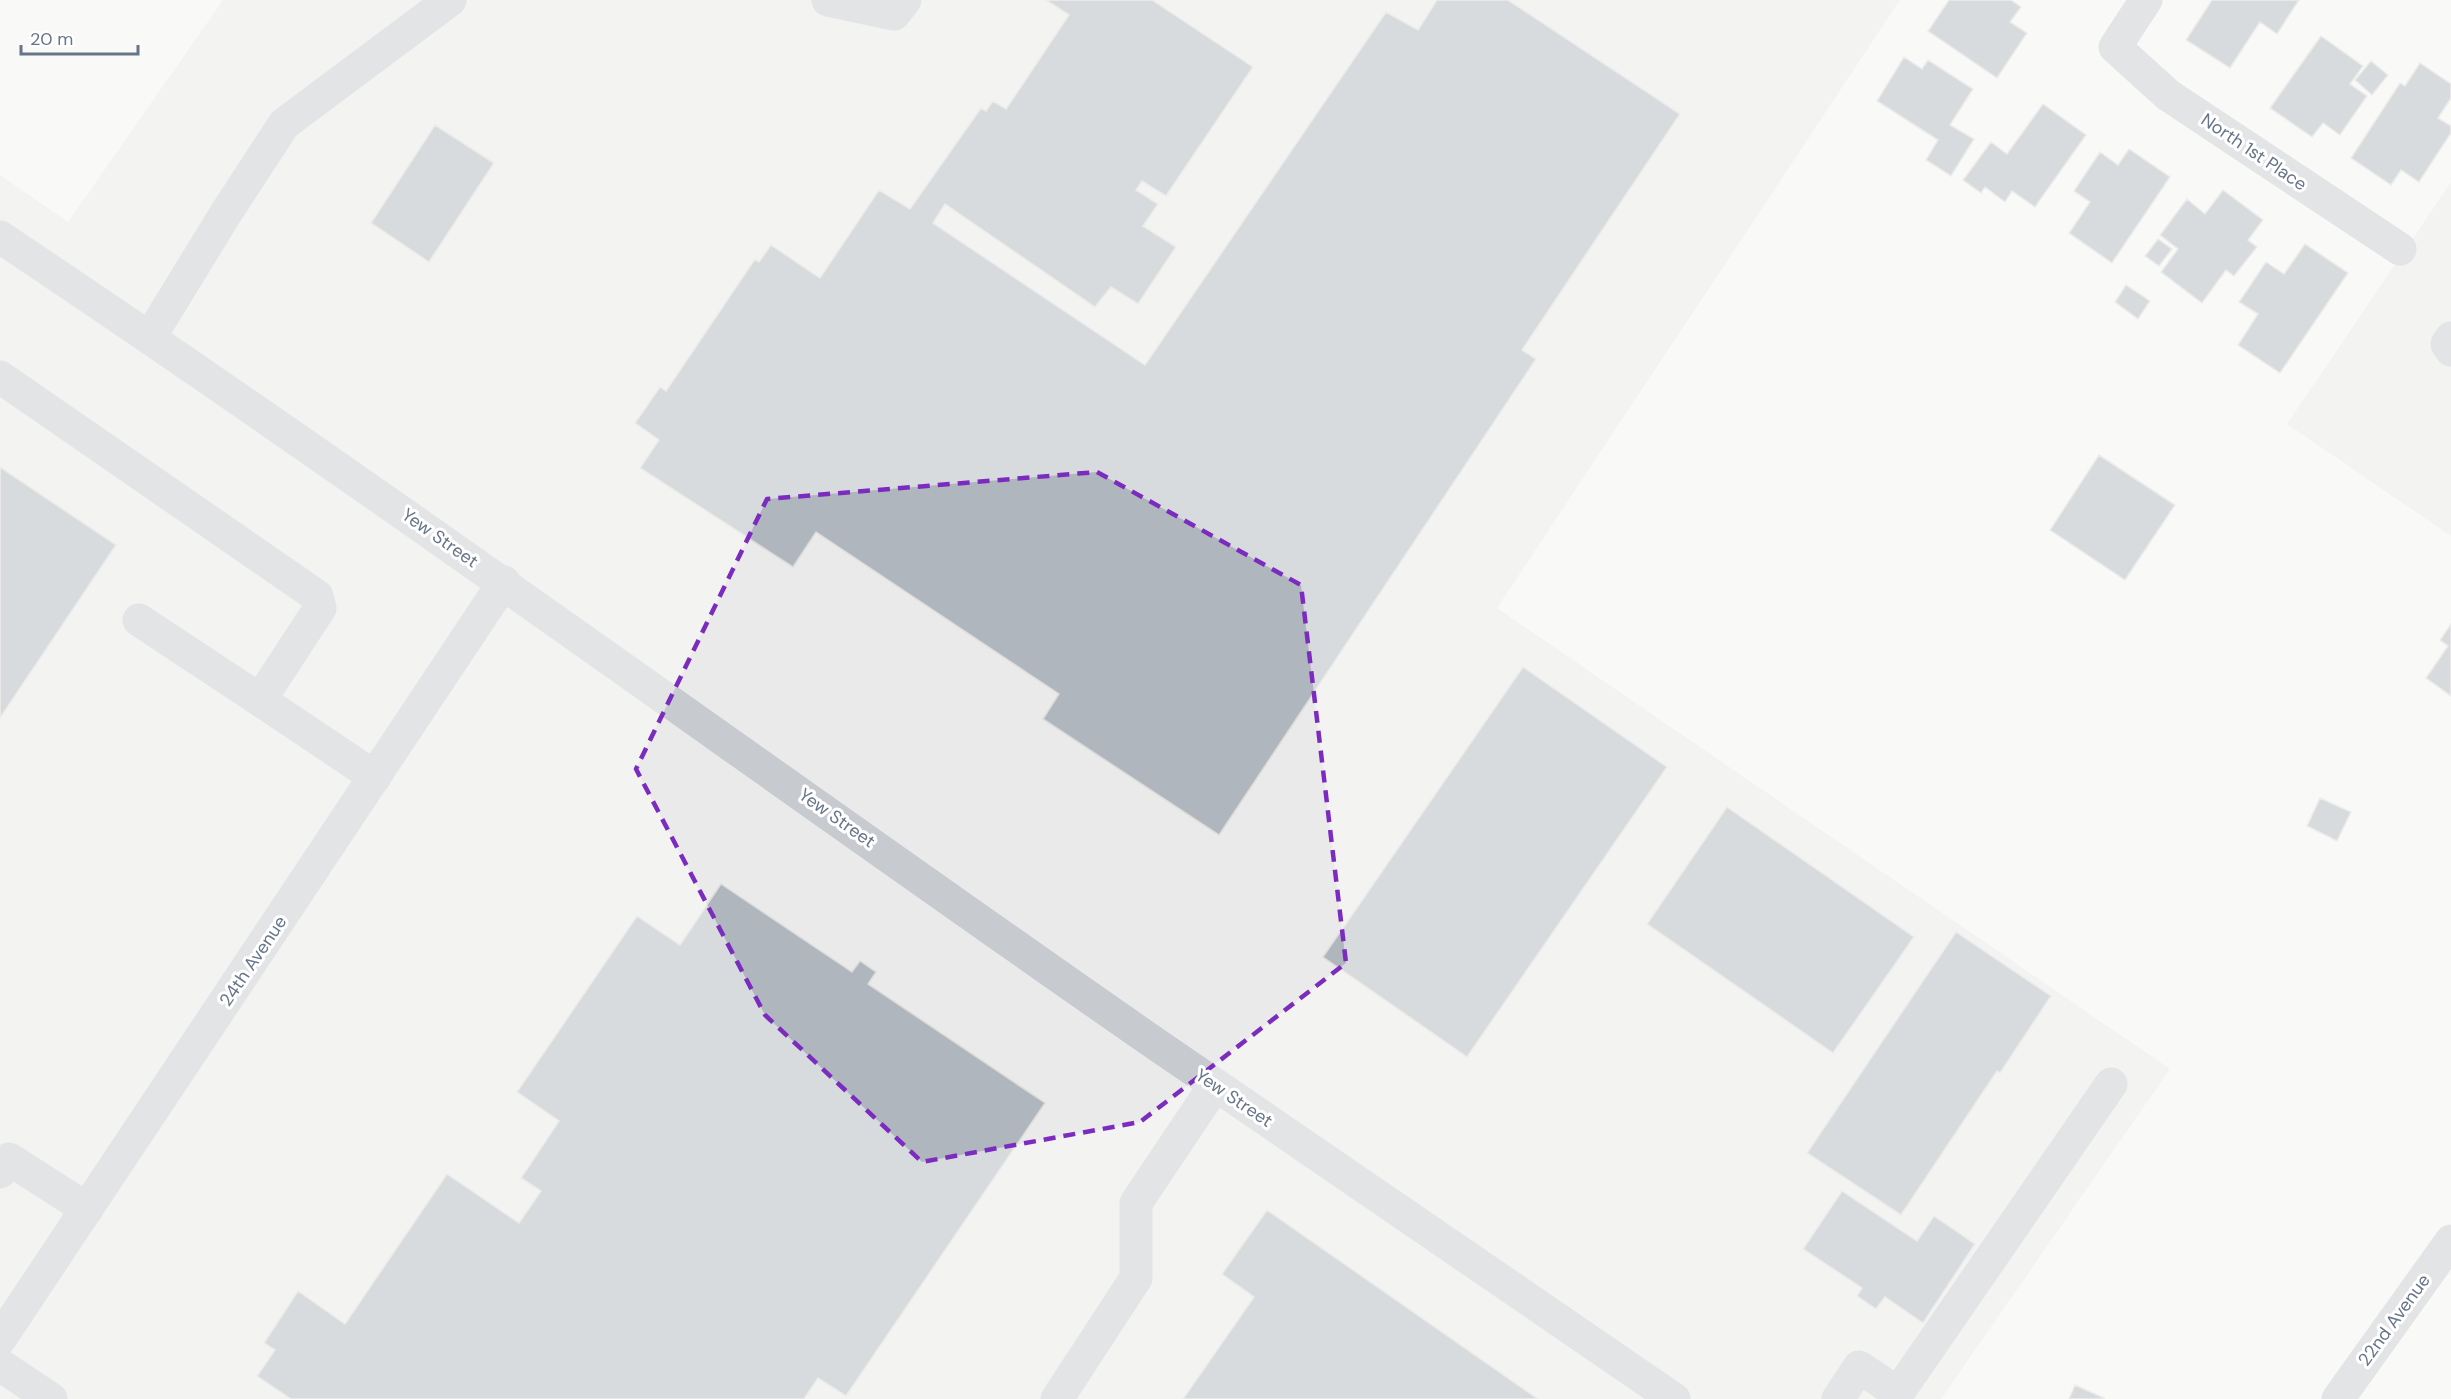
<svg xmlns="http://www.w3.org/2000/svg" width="2451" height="1399" font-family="'DM Sans',sans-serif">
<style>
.built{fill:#eaeaea}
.building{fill:#b0b6be;stroke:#dbdbd9;stroke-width:1.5}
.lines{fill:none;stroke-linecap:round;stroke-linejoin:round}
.minor{stroke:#c7cace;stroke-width:33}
.marked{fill:none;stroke:#7b2cbf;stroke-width:4.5;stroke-dasharray:12 8;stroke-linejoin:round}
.labels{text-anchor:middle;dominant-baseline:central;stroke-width:6;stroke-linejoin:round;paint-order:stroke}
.street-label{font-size:18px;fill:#677589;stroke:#fff}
</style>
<rect width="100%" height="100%" fill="#f9f9f7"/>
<path class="built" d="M223 0H1900L1497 608 2170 1069 1941 1399H0V175L68 222Z
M2451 182V536L2287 424Z"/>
<path class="building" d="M1046 0H1152L1253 67 1166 196 1142 181 1136 190 1158 204 1143 226 1176 247 1138 304 1111 287 1095 307 945 204 933 223 1145 365 1386 12 1418 30 1437 0H1508L1680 114 1522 350 1536 359 1219 835 1043 719 1059 694 816 532 793 567 640 468 659 440 635 423 660 387 666 391 755 259 759 262 771 245 820 278 879 190 910 209 981 108 986 111 993 101 1006 109 1069 15Z
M1949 0H2011L2021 7 2010 22 2027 33 1997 78 1928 31Z
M2212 0H2299L2277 34 2260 22 2230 68 2186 40Z
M2321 36 2363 66 2350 84 2367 96 2340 135 2323 123 2312 137 2270 108Z
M1904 57 1922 69 1928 60 1973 89 1950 125 1974 139 1951 176 1926 160 1938 140 1877 101Z
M2371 61 2388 75 2372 95 2355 80Z
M2420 63 2451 84V98L2438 118 2451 126V133L2419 182 2401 170 2391 185 2351 158 2400 83 2405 86Z
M2043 104 2086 135 2035 207 2012 191 2005 202 1985 187 1981 193 1963 180 1991 142 2007 154Z
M435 125 494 163 429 262 371 223Z
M2129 149 2170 177 2112 263 2069 233 2090 202 2074 191 2100 152 2118 165Z
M2223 190 2263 220 2248 240 2257 247 2234 276 2226 270 2202 303 2161 272 2178 249 2160 235 2187 199 2205 214Z
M2158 239 2172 249 2159 266 2145 256Z
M2305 244 2348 273 2280 373 2238 345 2258 314 2239 302 2266 262 2284 274Z
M2126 285 2150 301 2138 319 2115 302Z
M2099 455 2175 505 2125 580 2050 530Z
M0 467 116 545 0 718Z
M2451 624V696L2426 678 2448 646 2440 640Z
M1523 667 1667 767 1467 1057 1323 957Z
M2320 798 2351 812 2337 841 2307 826Z
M1727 807 1914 937 1833 1053 1647 924Z
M721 884 852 972 860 961 876 972 868 984 1045 1103 846 1396 818 1378 804 1399H291L257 1376 275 1350 264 1343 298 1291 345 1324 447 1174 519 1223 541 1191 521 1178 559 1121 517 1092 637 916 680 945Z
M1956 932 2051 996 2000 1073 1997 1071 1901 1215 1807 1153Z
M1842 1191 1917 1241 1934 1216 1975 1244 1923 1323 1885 1297 1876 1309 1857 1296 1862 1288 1803 1249Z
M1267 1210 1538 1399H1183L1254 1297 1222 1274Z
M2075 1385 2104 1398V1399H2069Z"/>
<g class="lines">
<path class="minor" d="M828 0 894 14 905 0
M2146 0 2115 47 2168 95 2400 249
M0 237C389 497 766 773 1150 1040 1324 1161 1499 1280 1674 1399
M150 337 226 213 284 124 450 0
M2451 338 2447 344 2451 350
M0 377 317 596 320 608 260 700 375 777
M139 620 260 700
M0 1172 9 1159 87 1209
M0 1339 504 582
M0 1365 51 1399
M1057 1399 1136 1278V1203L1215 1085
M1838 1399 1859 1367 1898 1393 2111 1084
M2338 1399 2451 1241"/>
</g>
<path d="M0 0H2451V1399H0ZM1097 472 1301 585 1346 963 1140 1122 922 1162 765 1015 636 769 767 499Z" fill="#f9f9f7" fill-opacity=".55" fill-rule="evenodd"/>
<path class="marked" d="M1097 472 1301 585 1346 963 1140 1122 922 1162 765 1015 636 769 767 499Z"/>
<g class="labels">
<g class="street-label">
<text transform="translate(2254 152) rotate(34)">North 1st Place</text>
<text transform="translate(440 538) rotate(35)">Yew Street</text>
<text transform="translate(837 818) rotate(35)">Yew Street</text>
<text transform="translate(253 961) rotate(-56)">24th Avenue</text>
<text transform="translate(1234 1098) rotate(34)">Yew Street</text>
<text transform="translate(2394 1320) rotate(-54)">22nd Avenue</text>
</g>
</g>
<path d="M21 45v9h117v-9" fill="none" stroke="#677589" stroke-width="3"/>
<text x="30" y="45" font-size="18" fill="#677589" stroke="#ffffff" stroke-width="4.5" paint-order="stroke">20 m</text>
</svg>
